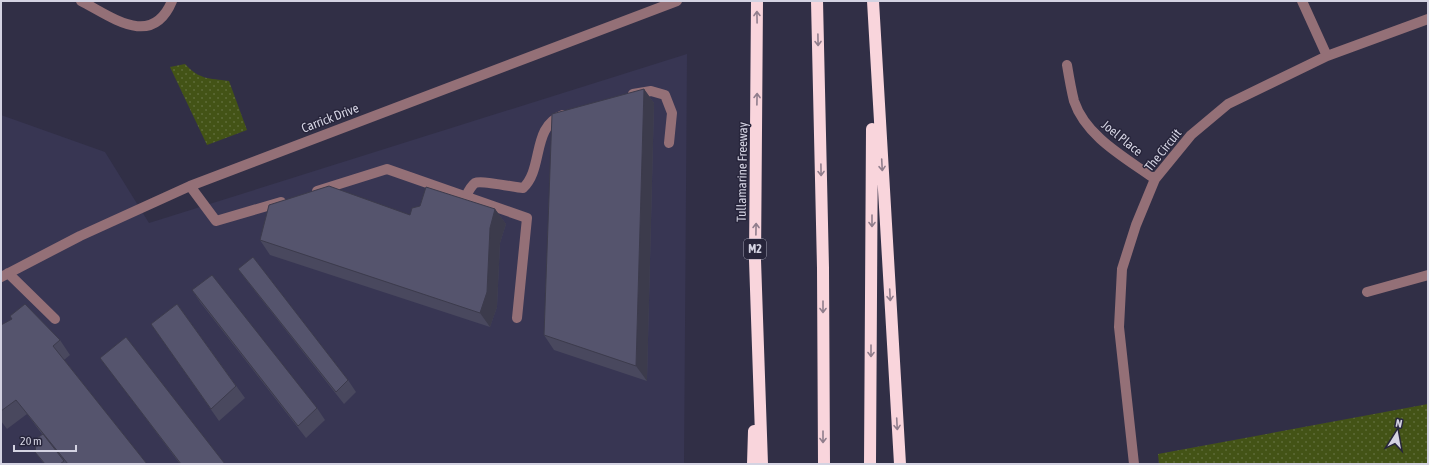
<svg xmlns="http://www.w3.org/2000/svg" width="1429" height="465" font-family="'Asap Condensed',sans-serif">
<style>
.built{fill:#383653}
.park{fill:url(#park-dots)}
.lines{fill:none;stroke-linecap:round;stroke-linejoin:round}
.minor{stroke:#947077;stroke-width:10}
.highway{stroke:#f9d5dc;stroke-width:12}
.wall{fill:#49485e}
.shaded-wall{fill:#3c3b4c}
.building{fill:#55546d;stroke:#3c3b4c}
.oneway{stroke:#907d8c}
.labels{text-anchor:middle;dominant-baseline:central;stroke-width:3;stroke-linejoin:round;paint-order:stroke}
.shield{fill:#27253b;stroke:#a09fb0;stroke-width:1}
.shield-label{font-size:12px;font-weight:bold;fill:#d4d3e2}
.street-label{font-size:13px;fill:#d4d3e2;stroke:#27253b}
</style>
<defs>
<pattern id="park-dots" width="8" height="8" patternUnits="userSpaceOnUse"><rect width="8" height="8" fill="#435316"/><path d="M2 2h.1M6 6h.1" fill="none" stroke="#5d6b38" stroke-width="1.8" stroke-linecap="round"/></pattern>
</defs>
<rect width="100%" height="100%" fill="#312f46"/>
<path class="built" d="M687 54 684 464H1V115L105 152 149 223Z"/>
<path class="park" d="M185 64C200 80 208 78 229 81L247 130 207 145 170 67Z
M1428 404V464H1159L1158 454Z"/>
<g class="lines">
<path class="minor" d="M81 1C112 17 152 49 172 1
M1302 1 1327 56
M1067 65C1069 77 1071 89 1074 101 1086 137 1126 158 1155 179
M633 94 651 91 665 95 672 113 669 143
M190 186 216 221 281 202
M317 191 387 169 527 218 517 318
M466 196C468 192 471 186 475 183 481 180 513 187 523 188 544 169 531 126 563 115
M8 273 55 319
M1 277 80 236 190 186 677 1
M1367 292 1428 275
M1134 464 1119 327 1122 269 1136 225 1155 179 1191 135 1228 104 1327 56 1428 19"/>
<path class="highway" d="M757 1 755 260 762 464
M817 1 823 268 824 464
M873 1 900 464
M753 464 754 431
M870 464 872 129"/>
</g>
<path class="wall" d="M644 89 654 103 647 381 554 350 544 335Z
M420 206 495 209 506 224 500 243 497 307 490 327 270 255 260 240 410 215Z
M238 269 348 380 356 392 344 404 247 281Z
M192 290 317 408 325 420 306 438 200 302Z
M177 304 245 398 219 421 151 324Z
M1 325 60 340 70 355 64 360 147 464H44L35 452 42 434 27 414 7 429 1 421Z
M100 358 225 464H180L111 372Z"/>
<path class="shaded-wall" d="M644 89 654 103 647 381 636 366Z
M495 209 506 224 500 243 497 307 490 327 480 313 490 228Z"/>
<path class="building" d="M644 89 636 366 544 335 552 114Z
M329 186 410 215 412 208 420 206 426 187 495 209 490 228 487 292 480 313 260 240 269 205Z
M253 257 348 380 336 392 238 269Z
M212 275 317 408 298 426 192 290Z
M25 304 60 340 53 346 147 464H68L16 400 1 411V325L12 319 10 316Z
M177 304 236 386 211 409 151 324Z
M126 337 225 464H181L100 358Z
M43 434 64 461 60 464H45L35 452 37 438Z"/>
<defs><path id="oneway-shaft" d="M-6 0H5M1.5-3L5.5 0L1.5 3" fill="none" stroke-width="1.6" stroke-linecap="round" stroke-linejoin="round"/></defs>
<g class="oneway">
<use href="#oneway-shaft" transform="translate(757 17) rotate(-91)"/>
<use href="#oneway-shaft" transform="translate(818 40) rotate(89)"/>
<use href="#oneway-shaft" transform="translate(757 99) rotate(-89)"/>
<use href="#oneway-shaft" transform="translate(882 165) rotate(87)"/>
<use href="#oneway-shaft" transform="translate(821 170) rotate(89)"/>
<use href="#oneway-shaft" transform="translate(872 221) rotate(90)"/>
<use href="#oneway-shaft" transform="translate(756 229) rotate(-89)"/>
<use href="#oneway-shaft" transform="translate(890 295) rotate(87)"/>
<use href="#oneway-shaft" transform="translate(823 307) rotate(90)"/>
<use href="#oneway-shaft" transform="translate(871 351) rotate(90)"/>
<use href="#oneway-shaft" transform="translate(897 424) rotate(87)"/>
<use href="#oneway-shaft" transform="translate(823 437) rotate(90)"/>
</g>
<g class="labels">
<rect class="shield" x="744" y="239" width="22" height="20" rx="3"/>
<g class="shield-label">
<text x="755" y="249">M2</text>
</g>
<g class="street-label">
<text transform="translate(330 118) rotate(-21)">Carrick Drive</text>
<text transform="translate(1122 138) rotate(39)">Joel Place</text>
<text transform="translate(1163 150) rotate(-51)">The Circuit</text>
<text transform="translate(742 172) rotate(-89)">Tullamarine Freeway</text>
</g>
</g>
<rect width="1429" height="465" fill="none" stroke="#d4d3e2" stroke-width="4"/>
<g transform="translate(1397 433) rotate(11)" stroke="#27253b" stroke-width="3" paint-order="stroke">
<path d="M0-3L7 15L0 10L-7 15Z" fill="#d4d3e2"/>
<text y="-6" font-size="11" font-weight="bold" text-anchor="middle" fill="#d4d3e2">N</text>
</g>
<path d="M14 445v6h62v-6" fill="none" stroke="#d4d3e2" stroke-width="2"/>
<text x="20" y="445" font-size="12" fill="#d4d3e2" stroke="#27253b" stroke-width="3" paint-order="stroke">20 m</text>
</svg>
